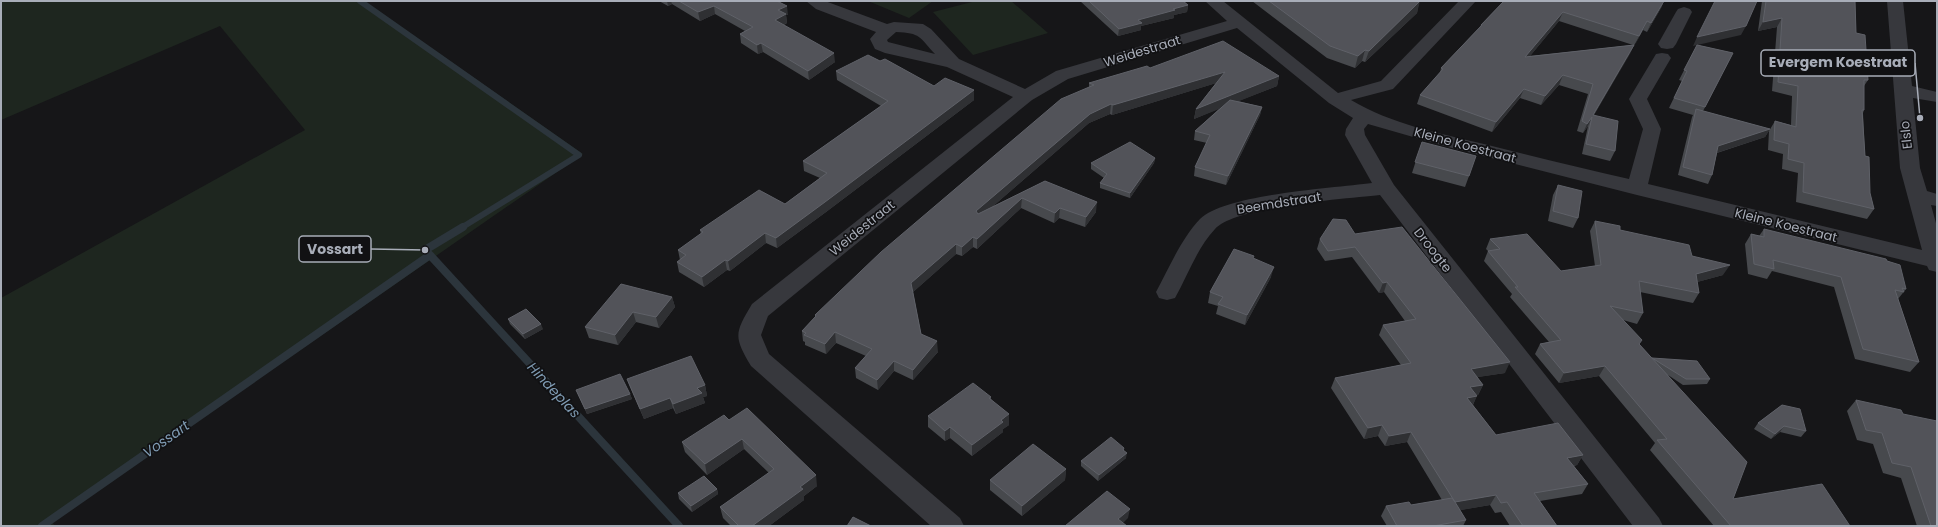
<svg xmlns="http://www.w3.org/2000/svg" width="1938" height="527" font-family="Poppins,sans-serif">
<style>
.green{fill:#1e261f}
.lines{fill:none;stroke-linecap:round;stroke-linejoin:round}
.stream-far1{stroke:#2c353c;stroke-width:6}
.stream{stroke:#2c353c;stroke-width:8}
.minor{fill:#37383d;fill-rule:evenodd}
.wall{fill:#47494d;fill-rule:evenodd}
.shaded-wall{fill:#2f3033}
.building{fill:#525359;stroke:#5f6168}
.labels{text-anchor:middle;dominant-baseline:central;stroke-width:3.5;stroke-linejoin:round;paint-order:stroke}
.street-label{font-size:13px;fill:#a8adb8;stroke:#111113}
.water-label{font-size:14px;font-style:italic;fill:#7f9bb3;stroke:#111113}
.leader{fill:none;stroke:#a8adb8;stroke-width:1.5}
.callout-dot{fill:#a8adb8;stroke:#111113;stroke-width:1.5}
.callout{fill:#111113;stroke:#a8adb8;stroke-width:1.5}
.callout-label{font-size:14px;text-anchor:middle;font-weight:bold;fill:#a8adb8}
</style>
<rect width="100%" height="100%" fill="#161618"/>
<path class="green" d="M1 1H364L583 154 52 522 55 526H1V298L305 130 220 26 1 120Z
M868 1H933L909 18Z
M976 1H1011L1048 33 973 55 933 12Z"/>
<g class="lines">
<path class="stream-far1" d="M360 1 579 155 461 228"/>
<path class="stream" d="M430 255 679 526
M42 526 430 255 425 250 463 227"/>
<path class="minor" d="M806 1H825L887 24 894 22 923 24 931 29 959 59 1025 89 1056 71 1227 21 1205 1H1223L1338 93 1381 81 1459 1H1476L1393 89 1351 100C1391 124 1438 133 1484 144 1532 156 1581 168 1629 179L1643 129 1629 99 1656 54 1662 53 1668 54 1671 58 1647 99 1661 129 1648 184 1922 250 1900 168 1887 1H1903L1912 86 1937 92V102L1913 98 1920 168 1927 191 1937 194V206L1931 205 1937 227V272L1929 270 1927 266 1637 195 1448 147 1368 124 1364 129 1365 135 1394 185 1659 518 1663 526H1633L1380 195C1345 199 1236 206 1215 229 1197 248 1188 275 1175 298L1167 300 1159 298 1156 292C1169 268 1181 239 1200 219 1225 194 1335 188 1372 183L1345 135 1346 129 1353 118 1329 103 1237 28 1068 79 1032 100 768 316 761 335 769 354 960 518 964 526H931L751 366C734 337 734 334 752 304L1013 97 947 67 885 53 875 49 870 39 876 32 816 9ZM896 32C921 33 919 37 935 54L888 42 887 40Z
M1684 7 1690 9 1692 12 1676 44 1673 48 1667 49 1661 48 1658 44 1676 12 1678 9Z"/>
</g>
<path class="wall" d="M659 1H777L788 15H786L787 23 784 25 835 62 809 80 763 52 758 54 741 43 740 34 745 31 715 14 700 21 672 4 668 6Z
M1080 1H1183L1188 5 1187 12 1174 15V18L1141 26V30L1118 36Z
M1252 1H1419L1417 13 1365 62 1362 61 1355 68 1327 58Z
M1504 1H1664L1661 8 1647 32 1643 30 1594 115 1615 151 1610 161 1582 154 1588 126 1583 133 1577 131 1588 94 1559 85 1541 105 1520 98 1492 132 1417 104 1420 95 1440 73 1441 68 1479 28 1481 25ZM1559 21 1633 45 1530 56Z
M1762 1H1855L1856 33 1868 80 1864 86V110L1863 113 1865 156 1870 193 1874 209 1867 219 1796 202 1798 173 1782 169 1783 154 1768 150 1769 131 1775 121 1791 125 1792 96 1772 91 1777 27 1758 31Z
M1697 45 1733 53 1703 111 1770 129 1765 137 1717 153 1712 175 1708 184 1678 175 1692 117 1693 115 1669 108 1682 81 1679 80Z
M880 61 934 86 974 90V100L826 212 777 248 766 243 730 271 727 270 704 287 679 272 677 262 680 260 678 250 701 234 700 230 785 204 820 178 804 171 803 161 881 106 837 80 836 71Z
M1279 76 1277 86 1238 101 1262 107 1260 115 1226 185 1194 176 1195 167 1207 143 1194 140 1195 131 1220 108 1194 119 1196 109 1216 83 1112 115 1110 114 1089 123 992 207 1045 181 1096 212 1085 227 1059 218 1054 223 1021 208 977 249 973 247 962 256 956 254 913 292 921 334 938 352 913 380 894 371 878 390 856 378 855 368 866 356 836 343 826 354 805 345V342L803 341 802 331 815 317V315L1089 88V83Z
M1422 142 1469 176 1465 187 1412 173Z
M1155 158 1154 163 1130 198 1100 188V183L1104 178 1091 169V163Z
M1558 185 1578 218 1573 228 1548 221 1553 195Z
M1595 221 1692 256 1723 275 1697 282 1699 293 1693 303 1640 292 1643 313 1637 324 1623 320 1639 344 1652 358 1710 379 1707 384 1683 385 1668 375 1733 499 1850 526H1714L1650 450 1655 443 1599 376 1559 383 1535 354 1540 344 1549 342 1510 297 1512 294 1484 261 1488 251 1486 249 1490 239 1561 271 1595 266 1590 231Z
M1764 229 1887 261 1906 289 1898 299 1919 362 1910 372 1855 359 1834 287 1772 271 1767 279 1748 274 1745 244 1751 234 1759 236Z
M1355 234 1505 373 1477 377 1483 385 1478 395H1477L1473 405 1496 435 1583 455 1577 465 1574 466 1588 484 1582 494 1540 501 1557 526H1510L1501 512 1495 513 1490 505 1460 510 1466 520 1463 526H1387L1381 516 1386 506 1411 505 1442 500 1407 442 1385 446 1378 436 1364 439 1331 388 1335 378 1401 365 1379 335 1383 325 1405 321 1384 292 1379 293 1352 257 1325 261 1317 249 1320 239Z
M1254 259 1271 277 1245 325 1216 314 1218 306 1208 303 1210 292Z
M672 297 675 307 659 328 636 322 618 345 589 338 585 327Z
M508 319 543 329 525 339 510 324Z
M627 379 705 385 707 396 703 397 705 403 676 414 673 408 644 419 631 389Z
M576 390 630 394 632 399 587 414Z
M991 397V399L1009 425 1003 429V432L972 456 950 438 945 441 928 427V416Z
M1856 400 1903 414 1937 526H1917L1901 478 1883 473 1873 444 1857 440 1847 411Z
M1782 405 1806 431 1801 437 1780 432 1771 439 1754 429 1758 423Z
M729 420 817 486 804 496V500L769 526H731L723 518 720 507 769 473 744 449 707 475 685 452 682 442Z
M1124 448V450L1126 458 1098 481 1081 466V461Z
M1066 469 1065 480 1022 516 990 490V480Z
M717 489 718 494 692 512 679 499 678 493Z"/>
<path class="shaded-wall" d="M667 1H671L672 4 668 6Z
M1420 1 1417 13 1365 62 1369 51Z
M1664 1 1661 8 1647 32 1651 23Z
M1188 5 1187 12 1174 15V18L1141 26V30L1118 36 1119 29 1138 20 1173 9Z
M714 6 715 14 700 21 698 12Z
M787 6 788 15H786L787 23 776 28 775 20 778 10Z
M1563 12 1559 21 1522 66 1525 57Z
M1782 18 1777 27 1758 31 1763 22Z
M1647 21 1643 30 1635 45 1639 36Z
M1746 26 1741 35 1693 46 1697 37Z
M761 43 763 52 758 54 757 45Z
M1634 45 1630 54 1591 120 1593 115Z
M1365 50 1362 61 1355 68 1358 56Z
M834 53 835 62 809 80 808 71Z
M1225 72 1223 81 1112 115 1113 105Z
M1563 75 1559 85 1541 105 1545 96Z
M1279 76 1277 86 1194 119 1196 109Z
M1524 89 1520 98 1492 132 1496 122Z
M974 90V100L826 212 777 248 776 238Z
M1111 104 1110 114 1089 123 976 221V211L1090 114Z
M1262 107 1260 115 1226 185 1228 176Z
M1592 117 1588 126 1583 133 1587 124Z
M1770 129 1765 137 1713 154 1718 146Z
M1155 158 1154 163 1130 198V193Z
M1022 198 1021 208 977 249V239Z
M1097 202 1096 212 1085 227 1086 217Z
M1060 208 1059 218 1054 223 1055 213Z
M765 233 766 243 730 271 728 261Z
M973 237V247L962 256V247Z
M956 244V254L912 293 911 283Z
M725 260 727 270 704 287 702 277Z
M1730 265 1723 275 1690 284 1696 274Z
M1274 267 1271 277 1245 325 1247 315Z
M1387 282 1384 292 1379 293 1383 283Z
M672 297 675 307 659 328 656 317Z
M633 312 636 322 618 345 615 335Z
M541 324 543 329 525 339 523 334Z
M835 332 836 343 826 354 825 344Z
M937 341 938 352 913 380V370Z
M894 361V371L878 390 877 380Z
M1510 362 1505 373 1466 379 1471 369Z
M1605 366 1599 376 1559 383 1564 373Z
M705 385 707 396 703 397 705 403 676 414 673 404 697 388Z
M1483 385 1478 395 1465 397 1470 387Z
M630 394 632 399 587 414 585 409Z
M1477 396 1472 406 1467 398Z
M670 398 673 408 644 419 640 409Z
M1009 414V425L1003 429V432L972 456V445Z
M1382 425 1378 436 1364 439 1368 428Z
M1784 426 1780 432 1771 439 1775 434Z
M950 427V438L945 441V431Z
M1411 432 1407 442 1385 446 1389 436Z
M742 439 744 449 707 475 705 464Z
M1127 453 1126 458 1098 481 1099 475Z
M1583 455 1577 465 1561 468 1567 458Z
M1066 469 1065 480 1022 516V506Z
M816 475 817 486 804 496V500L769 526H752L800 487Z
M717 489 718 494 692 512 691 506Z
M1496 495 1490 505 1450 512 1455 502Z
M1130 509 1128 518 1120 526 1118 519Z"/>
<path class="building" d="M679 1H777L787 6 778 10 786 14 775 20 834 53 808 71 761 43 757 45 740 34 753 27 714 6 698 12Z
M1089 1H1183L1188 5 1173 9 1175 10 1138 20 1142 23 1119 29Z
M1269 1H1420L1369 51 1365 50 1358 56 1330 46Z
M1504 1H1664L1651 23 1647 21 1639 36 1563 12 1525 57 1634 45 1593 115 1618 121 1615 151 1586 144 1592 117 1587 124 1582 121 1593 84 1563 75 1545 96 1524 89 1496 122 1420 95 1443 69 1441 68 1482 25H1481Z
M1715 1H1757L1746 26 1697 37Z
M1766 1H1855L1856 33 1865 35 1868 80H1864V110H1862L1865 156 1869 157 1870 193 1874 209 1803 192 1804 163 1788 159 1789 144 1774 140 1775 121 1796 127 1798 86 1778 82 1782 18 1763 22Z
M1223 41 1279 76 1196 109 1225 72 1113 105 1111 104 1090 114 976 211 978 214 1045 181 1097 202 1086 217 1060 208 1055 213 1022 198 977 239 973 237 962 247 956 244 911 283 921 334 937 341 913 370 894 361 877 380 855 368 872 349 835 332 825 344 804 335 806 333 802 331 816 316 815 315 881 252 1061 99 1094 85 1089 83 1147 66 1150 68Z
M1697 45 1733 53 1705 107 1674 98 1687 71 1684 70Z
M868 55 880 61 885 59 934 86 945 78 974 90 825 202 776 238 765 233 728 261 725 260 702 277 677 262 686 255 678 250 703 232 700 230 759 190 785 204 827 173 803 161 888 101 836 71Z
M1230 100 1262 107 1228 176 1195 167 1210 135 1195 131Z
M1696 109 1770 129 1718 146 1712 175 1683 167Z
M1130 142 1155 158 1130 193 1100 183 1107 174 1091 163Z
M1422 142 1476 156 1469 176 1415 162Z
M1558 185 1582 191 1578 218 1553 211Z
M1333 219 1346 220 1355 234 1402 227 1510 362 1471 369 1483 385 1470 387 1477 396 1467 398 1496 435 1558 423 1583 455 1567 458 1588 484 1534 493 1557 526H1523L1507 502 1501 503 1496 495 1455 502 1466 520 1433 526H1397L1386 506 1409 502 1411 505 1452 498 1455 502 1411 432 1389 436 1382 425 1368 428 1335 378 1411 363 1383 325 1416 319 1387 282 1383 283 1355 247 1328 251 1320 239Z
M1595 221 1620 226V230L1689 245 1692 256 1730 265 1696 274 1699 293 1639 281 1643 313 1610 306 1642 340 1639 344 1747 462 1733 499 1822 484 1850 526H1731L1657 440 1667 439 1605 366 1564 373 1540 344 1561 340 1515 287H1518L1488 251 1500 249 1490 239 1527 234 1561 271 1601 265Z
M1764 229 1886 259 1887 261 1900 265 1906 289 1902 288 1904 292 1895 290 1919 362 1863 349 1841 277 1773 260 1774 269 1754 264 1751 234 1764 237Z
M1234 249 1254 256 1253 258 1274 267 1247 315 1218 304 1223 297 1210 292Z
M621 284 672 297 656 317 633 312 615 335 585 327Z
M526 309 541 324 523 334 508 319Z
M691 356 705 385 697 388 702 393 673 404 670 398 640 409 627 379Z
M1652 358 1697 361 1710 379H1686Z
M620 374 630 394 585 409 576 390Z
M973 383 991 397 989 398 1009 414 1001 420 1003 422 972 445 950 427 945 431 928 416Z
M1856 400 1901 410 1903 414 1937 421V526H1931L1911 467 1892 463 1882 433 1866 430Z
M1782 405 1800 409 1806 431 1784 426 1775 434 1758 423Z
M747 408 816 475 800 487 803 489 752 526H739L720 507 774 469 742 439 705 464 682 442 724 415 729 420Z
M1111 437 1124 448 1123 450 1127 453 1099 475 1081 461Z
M1033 444 1066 469 1022 506 990 480Z
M704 476 717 489 691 506 678 493Z
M1107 491 1130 509 1118 519 1127 526H1065Z
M853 517 871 526H847Z"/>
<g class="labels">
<g class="street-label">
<text transform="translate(1142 51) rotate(-17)">Weidestraat</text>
<text transform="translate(1906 135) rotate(-96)">Elslo</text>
<text transform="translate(1465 145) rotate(15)">Kleine Koestraat</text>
<text transform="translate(1279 203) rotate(-9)">Beemdstraat</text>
<text transform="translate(1786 225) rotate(14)">Kleine Koestraat</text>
<text transform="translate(862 228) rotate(-39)">Weidestraat</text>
<text transform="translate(1433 250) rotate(52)">Droogte</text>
</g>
<g class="water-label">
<text transform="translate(554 390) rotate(47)">Hindeplas</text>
<text transform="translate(166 439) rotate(-35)">Vossart</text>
</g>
</g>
<path class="leader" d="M1920 118L1915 63M425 250L371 249"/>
<g class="callout-dot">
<circle cx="1920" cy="118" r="4"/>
<circle cx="425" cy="250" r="4"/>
</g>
<g class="callout">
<rect x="1761" y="50" width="154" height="26" rx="4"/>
<rect x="299" y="236" width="72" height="26" rx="4"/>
</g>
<g class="callout-label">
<text x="1838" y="67">Evergem Koestraat</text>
<text x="335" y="254">Vossart</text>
</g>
<rect width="1938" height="527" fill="none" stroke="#a8adb8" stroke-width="4"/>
</svg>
